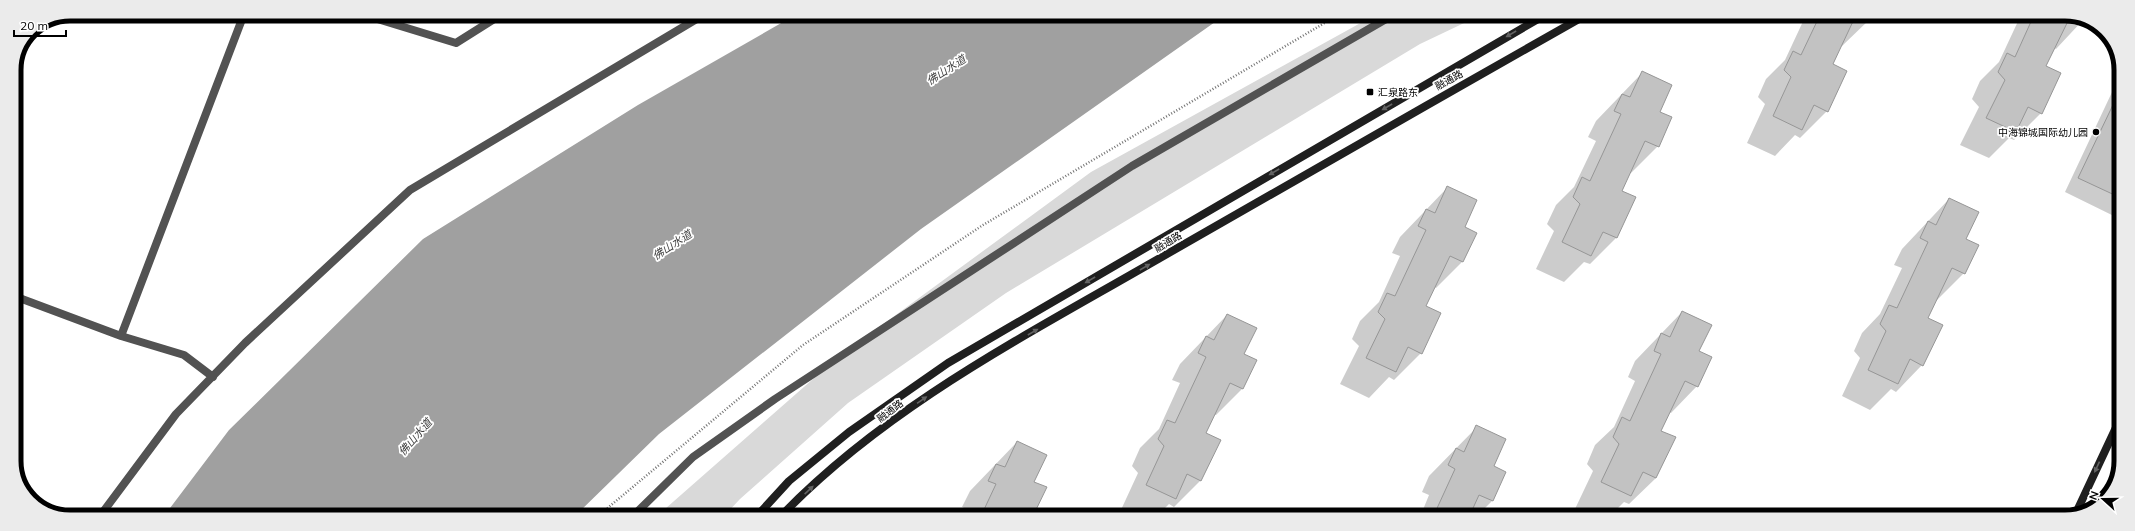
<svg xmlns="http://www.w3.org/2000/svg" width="2135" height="531" font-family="Mulish,'Noto Sans SC',sans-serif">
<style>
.green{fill:#d9d9d9}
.water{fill:#a0a0a0}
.shadow{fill:#0003}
.building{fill:#c2c2c2;stroke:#969696}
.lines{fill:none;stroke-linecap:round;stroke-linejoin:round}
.path{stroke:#747474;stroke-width:2.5;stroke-dasharray:1 2;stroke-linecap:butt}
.lane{stroke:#525252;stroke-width:8}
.street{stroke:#525252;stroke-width:8}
.secondary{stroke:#1f1f1f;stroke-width:8}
.oneway{fill:#626262}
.poi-dot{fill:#000;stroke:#fff;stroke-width:1.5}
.labels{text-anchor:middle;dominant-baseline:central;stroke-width:3.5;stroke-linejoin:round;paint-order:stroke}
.street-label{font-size:10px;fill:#000;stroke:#fff}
.poi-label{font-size:10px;fill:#000;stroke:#fff;text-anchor:start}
.water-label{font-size:11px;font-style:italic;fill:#414141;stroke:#fff}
.rim{fill:none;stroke:#000;stroke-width:5}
</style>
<rect width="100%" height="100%" fill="#fff"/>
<path class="green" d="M1375 15H1481L1420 44 1006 293 848 403 740 499 724 516H657L837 358 1091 172Z"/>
<path class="water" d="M797 14 1225 15 921 229 659 434 575 516H164L229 430 423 239 638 105Z"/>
<path class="shadow" d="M1806 15H1871L1869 20 1842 46 1840 45 1831 65 1827 111 1800 138 1795 135 1775 156 1747 143 1765 104 1758 97 1766 79 1785 60Z
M2017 15H2076L2084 19 2056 49 2054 48 2045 67 2041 113 2014 140 2009 138 1989 158 1960 145 1979 107 1972 99 1980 81 1999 62 2020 17Z
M1643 72 1659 112 1658 146 1631 173 1630 172 1621 191 1635 198 1616 238 1590 264 1584 262 1564 282 1536 269 1554 231 1547 224 1556 205 1574 187 1596 141 1588 137 1596 121Z
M2121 73 2120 219 2065 192Z
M1447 188 1463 227 1462 262 1436 288 1434 287 1425 307 1421 353 1394 380 1389 377 1369 398 1340 384 1359 346 1352 339 1360 321 1379 302 1400 256 1392 253 1400 237Z
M1949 199 1965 239 1964 273 1937 300 1936 299 1927 318 1922 365 1896 392 1891 389 1870 410 1842 396 1860 358 1854 351 1862 333 1880 314 1902 268 1894 265 1902 249Z
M1682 312 1698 352 1697 386 1671 413 1669 412 1660 431 1656 478 1629 504 1624 502 1609 517H1592L1575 509 1593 471 1587 464 1595 445 1614 427 1635 381 1628 377 1635 361Z
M1227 315 1243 355 1256 360 1242 389 1216 415H1214L1205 434 1201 480 1174 507 1169 504 1157 516H1130L1120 512 1138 473 1132 466 1140 448 1159 429 1180 383 1172 380 1180 364Z
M1477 427 1492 466 1505 472 1492 501 1476 517H1420L1429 495 1422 492 1429 476Z
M1017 442 1033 482 1046 488 1032 516H968L970 511 962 507 970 491Z"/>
<path class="building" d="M1820 15H1856L1833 64 1847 71 1828 112 1814 105 1802 130 1773 116 1791 77 1784 70 1793 51 1801 55Z
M2034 15H2071L2046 66 2061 73 2042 114 2028 107 2016 132 1986 118 2005 80 1998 72 2007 53 2015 57Z
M1642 71 1672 85 1660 112 1672 117 1659 147 1645 141 1622 191 1636 197 1617 238 1603 232 1591 256 1562 242 1580 204 1573 197 1582 177 1590 181 1621 114 1614 111 1622 94 1630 97Z
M2121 88V198L2078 178Z
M1447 186 1477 200 1465 227 1477 233 1463 262 1450 256 1426 306 1441 313 1422 354 1408 347 1396 372 1366 358 1385 319 1378 312 1387 293 1395 296 1426 230 1418 226 1426 209 1435 213Z
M1949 198 1979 212 1966 239 1979 245 1965 274 1952 268 1928 318 1943 325 1923 366 1910 359 1898 384 1868 370 1886 331 1880 324 1889 305 1897 308 1928 242 1920 238 1928 221 1936 225Z
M1682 311 1712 325 1699 351 1712 357 1698 387 1685 381 1661 431 1676 437 1656 478 1643 472 1631 496 1601 482 1619 444 1613 437 1622 417 1630 421 1661 354 1654 351 1661 333 1670 337Z
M1227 314 1257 328 1244 354 1257 360 1243 389 1230 383 1206 433 1221 440 1201 481 1187 474 1176 499 1146 485 1164 446 1158 439 1167 420 1175 423 1206 357 1198 353 1206 336 1214 340Z
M1476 425 1506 439 1494 466 1506 472 1493 501 1479 495 1469 517H1433L1455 469 1448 465 1456 448 1464 452Z
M1017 441 1047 455 1034 482 1047 487 1033 516 1020 511 1017 516H981L996 484 988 481 996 464 1005 467Z"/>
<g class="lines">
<path class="path" d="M598 516 803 345 983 225 1338 15"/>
<path class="lane" d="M633 516 693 457 775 399 1132 166 1393 15"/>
<path class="street" d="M361 14 456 43 502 14
M14 296 121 336 184 355 213 377
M121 336 244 14
M100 516 176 414 245 343 410 190 705 14"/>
<path class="secondary" d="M2076 513 2120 419
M757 516 789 481 849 432 948 363 1545 15
M781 516C884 409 1019 339 1146 266 1292 182 1439 98 1586 15"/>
</g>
<defs><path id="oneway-solid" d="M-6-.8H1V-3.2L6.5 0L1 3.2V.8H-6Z"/></defs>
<g class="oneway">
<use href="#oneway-solid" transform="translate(1511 34) rotate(150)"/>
<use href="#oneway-solid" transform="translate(1387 107) rotate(150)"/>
<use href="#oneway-solid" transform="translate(1274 172) rotate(150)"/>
<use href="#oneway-solid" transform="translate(1145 267) rotate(-30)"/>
<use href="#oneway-solid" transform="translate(1090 280) rotate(150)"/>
<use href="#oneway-solid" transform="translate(1033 332) rotate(-30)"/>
<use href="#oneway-solid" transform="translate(922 400) rotate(-34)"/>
<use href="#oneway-solid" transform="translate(2097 467) rotate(115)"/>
<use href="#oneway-solid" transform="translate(809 490) rotate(-43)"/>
</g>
<g class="poi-dot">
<rect x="1366" y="88" width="8" height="8" rx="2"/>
<circle cx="2096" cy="132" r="4"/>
</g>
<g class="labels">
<g class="street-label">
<text transform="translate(1449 80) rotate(-29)">融通路</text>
<text transform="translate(1168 242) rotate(-31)">融通路</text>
<text transform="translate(890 411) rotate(-37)">融通路</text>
</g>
<g class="poi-label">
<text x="1378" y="92">汇泉路东</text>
<text x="2088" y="132" text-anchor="end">中海锦城国际幼儿园</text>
</g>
<g class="water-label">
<text transform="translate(946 70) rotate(-33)">佛山水道</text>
<text transform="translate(672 245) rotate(-33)">佛山水道</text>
<text transform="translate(415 437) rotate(-49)">佛山水道</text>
</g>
</g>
<path d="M0 0H2135V531H0ZM70 21H2065A49 49 0 0 1 2114 70V461A49 49 0 0 1 2065 510H70A49 49 0 0 1 21 461V70A49 49 0 0 1 70 21Z" fill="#ebebeb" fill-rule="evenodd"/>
<path class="rim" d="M70 21H2065A49 49 0 0 1 2114 70V461A49 49 0 0 1 2065 510H70A49 49 0 0 1 21 461V70A49 49 0 0 1 70 21Z"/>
<g transform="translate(2103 499) rotate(291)" stroke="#ffffff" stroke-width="3" paint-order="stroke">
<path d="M0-3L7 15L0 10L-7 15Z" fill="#000000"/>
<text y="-6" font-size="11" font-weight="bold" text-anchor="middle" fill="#000000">N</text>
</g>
<path d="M14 30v6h52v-6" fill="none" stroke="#000000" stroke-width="2"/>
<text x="20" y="30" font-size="12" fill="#000000" stroke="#ffffff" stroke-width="3" paint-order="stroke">20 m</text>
</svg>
